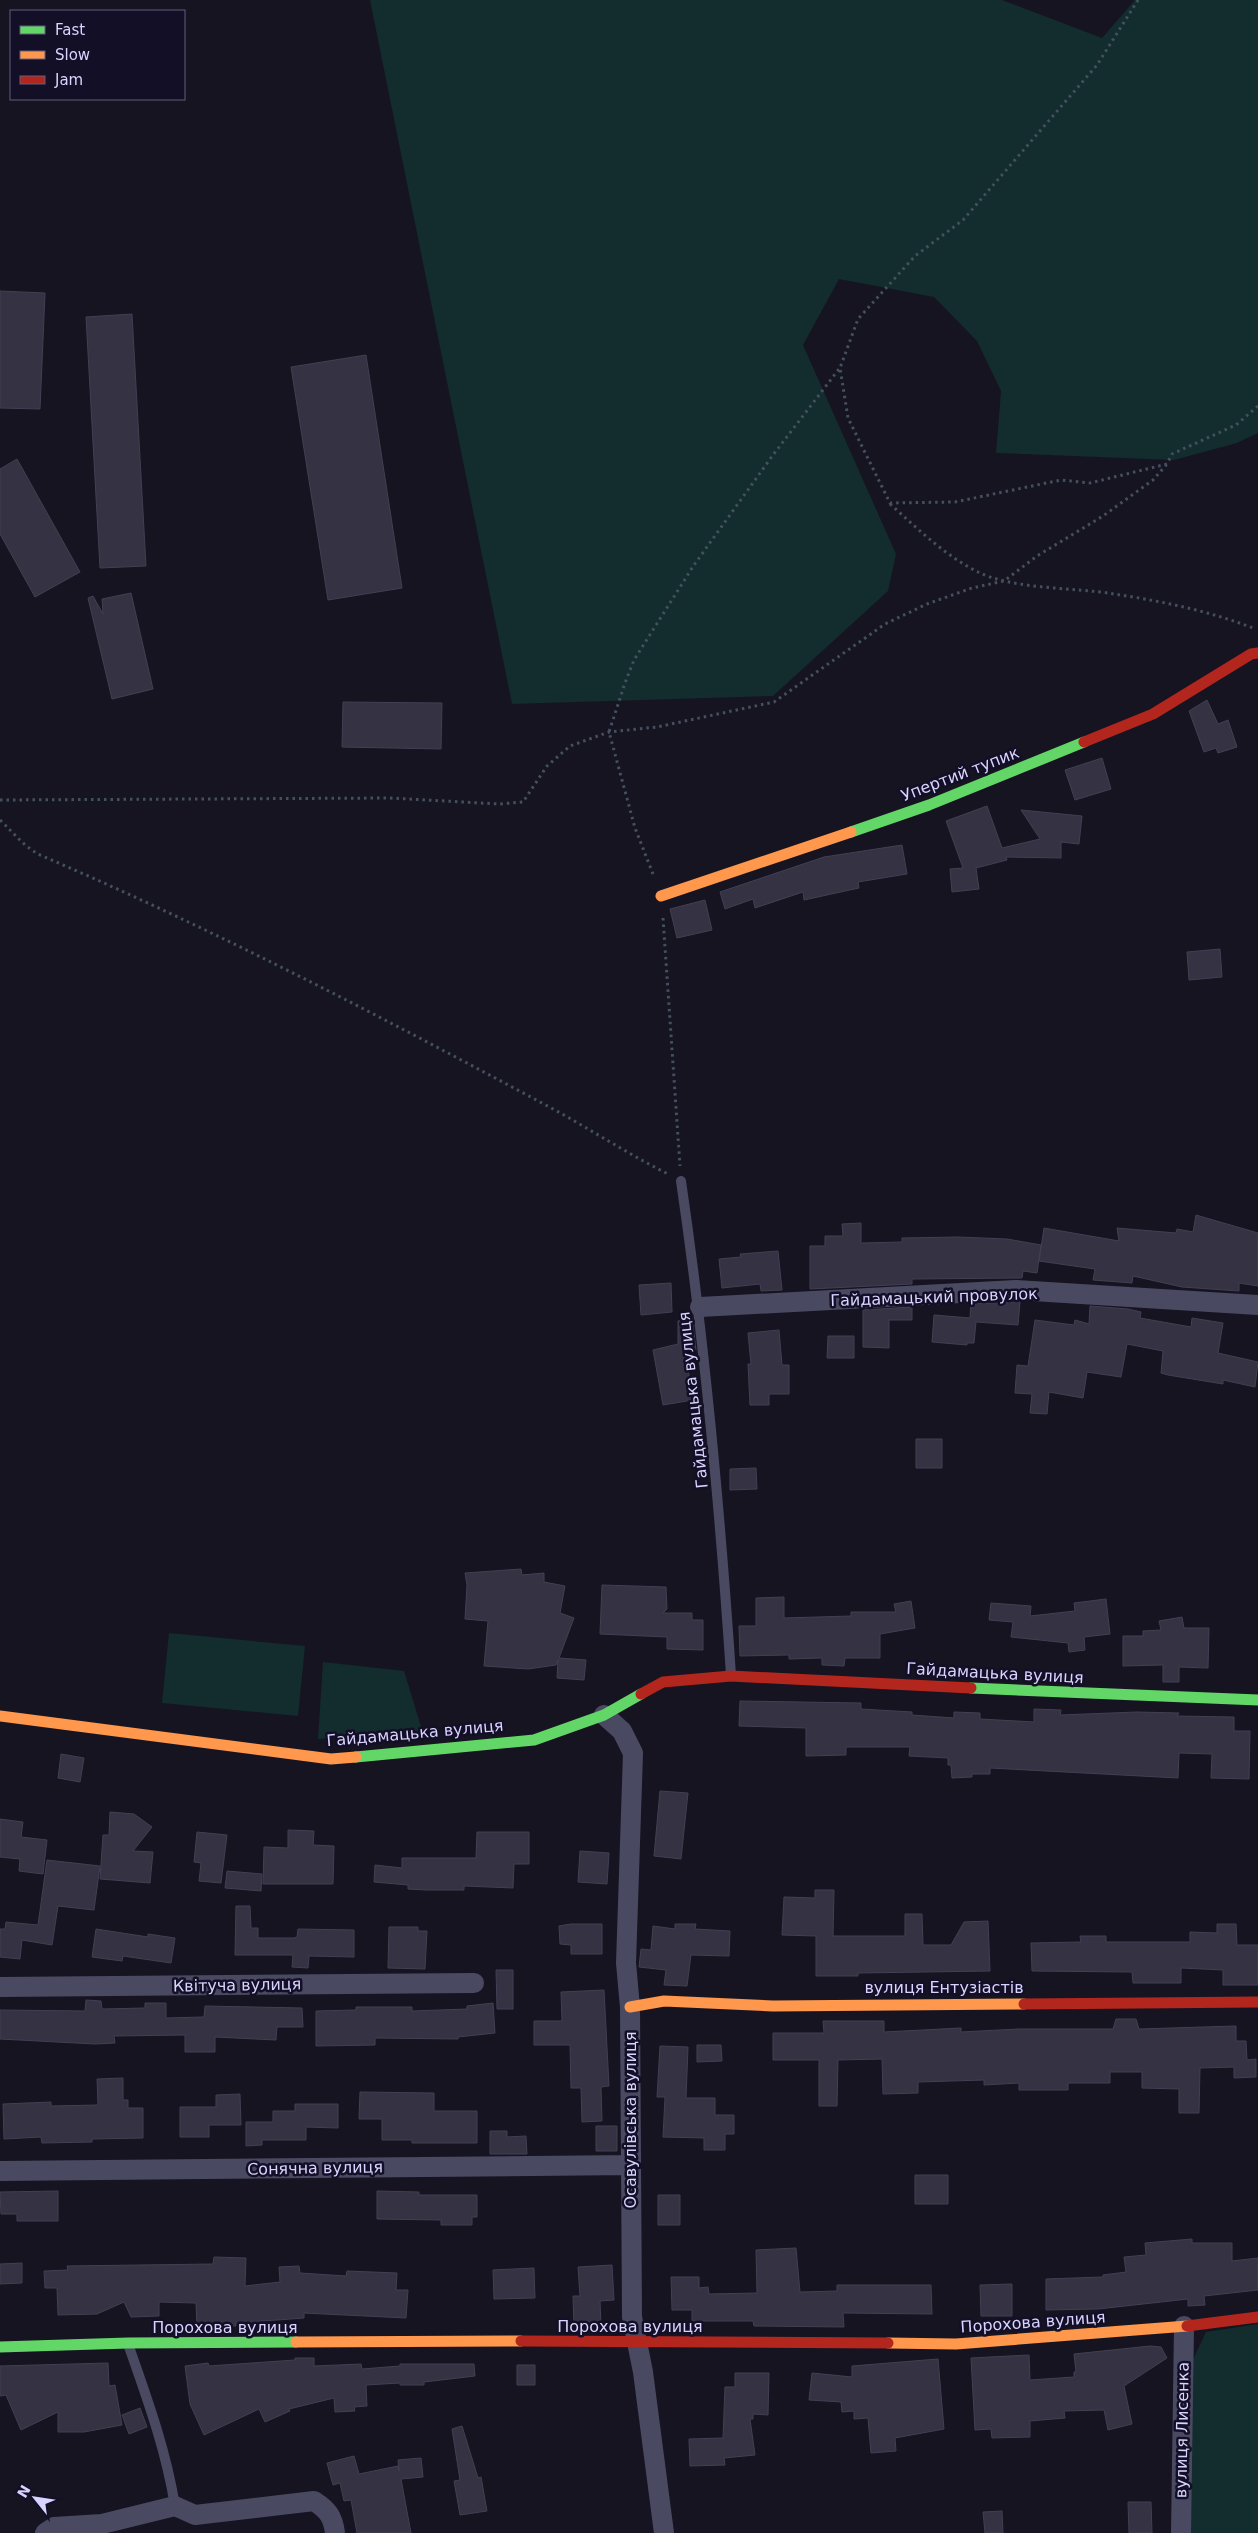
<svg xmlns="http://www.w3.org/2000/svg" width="1258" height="2533" font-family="'DejaVu Sans',sans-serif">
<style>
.green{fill:#132c2d}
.building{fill:#343243;stroke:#433f54}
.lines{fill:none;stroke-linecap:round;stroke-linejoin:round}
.path{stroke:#44505f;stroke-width:3;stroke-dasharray:2.5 4;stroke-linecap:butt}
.lane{stroke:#4a4962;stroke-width:10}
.street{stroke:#4a4962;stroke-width:20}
.fast{stroke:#63d668;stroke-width:11}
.slow{stroke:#ff974d;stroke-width:11}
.jam{stroke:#b3261e;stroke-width:11}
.labels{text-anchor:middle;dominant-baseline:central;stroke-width:5;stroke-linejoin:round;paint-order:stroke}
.street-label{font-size:16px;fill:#d9d4ff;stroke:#130f26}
</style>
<rect width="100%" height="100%" fill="#161421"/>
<path class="green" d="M370 0H1002L1102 38 1135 0H1258V433L1237 443 1174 460 996 453 1001 391 977 341 934 297 839 279 803 345 896 554 888 591 773 696 512 704Z
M169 1633 305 1646 298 1716 162 1703Z
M323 1662 404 1671 423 1733 318 1739Z
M1258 2324V2533H1186L1188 2370 1206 2332Z"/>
<path class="building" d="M0 291 45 293 40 409 0 408Z
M132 314 146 566 100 568 86 317Z
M366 355 402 588 328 600 291 367Z
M17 459 80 572 35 597 0 534V469Z
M131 593 153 689 112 699 88 598 93 596 103 614 102 599Z
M1207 700 1218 724 1228 720 1237 747 1218 753 1216 748 1204 752 1189 711Z
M343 702 442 703 441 749 342 747Z
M1102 758 1111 789 1075 800 1065 770Z
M987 806 1002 848 1040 839 1021 810 1082 816 1079 844 1061 842V858L1006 857 1007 860 976 868 979 889 952 892 950 869 963 868 946 821Z
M902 845 907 874 858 882 859 888 804 900 803 892 755 908 753 899 725 909 720 892 824 857Z
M705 900 712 930 677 938 670 909Z
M1220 949 1222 977 1189 980 1187 952Z
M1196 1215 1258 1233V1286L1239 1283V1291L1182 1287 1133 1276 1132 1283 1093 1280 1095 1269 1039 1261 1044 1228 1119 1241 1117 1228 1176 1233 1177 1229 1193 1232Z
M861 1223V1243L902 1242V1238L958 1237 1007 1239 1041 1245 1037 1273 1023 1271 1022 1278 912 1279V1284L810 1289V1246H825V1236H843L842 1224Z
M778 1251 782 1290 761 1291 760 1284 722 1288 719 1259 741 1257 740 1254Z
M671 1283 672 1312 641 1315 639 1285Z
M1020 1302 1018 1325 976 1322 974 1343H967V1345L932 1342 934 1315 970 1318 971 1304Z
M1090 1306 1128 1309 1141 1312 1140 1318 1191 1327 1192 1318 1223 1323 1218 1353 1258 1362 1255 1387 1223 1380V1384L1168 1375 1161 1373 1163 1351 1127 1344 1121 1377 1087 1372 1083 1398 1049 1392 1047 1414 1030 1413 1032 1394 1015 1393 1017 1365 1028 1366 1035 1320 1074 1325 1075 1320 1089 1324Z
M912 1307V1320H889V1348L863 1347V1310Z
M692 1318 696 1350 685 1351 693 1400 663 1405 653 1350 678 1344V1321Z
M779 1330 782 1365H789V1394H769V1405H750L748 1364H751L748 1333Z
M828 1336H854V1358H827Z
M916 1439H942V1468H916Z
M756 1468 757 1489 730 1490V1469Z
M521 1569 522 1575 544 1573V1582L565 1586 560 1613 574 1618 559 1658 586 1660 584 1680 557 1678 558 1660 556 1665 528 1669 484 1666 488 1621 465 1619 467 1585 465 1573Z
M602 1585 666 1587 667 1609 663 1613H692V1620H703V1650L667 1649V1637L600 1634Z
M784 1597V1618L851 1616V1612H896L894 1604 911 1601 915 1628 880 1634V1658H845L844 1666 822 1665V1658L789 1659V1655L740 1656 739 1626H756V1598Z
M1106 1599 1110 1634 1084 1637 1085 1650 1069 1652 1068 1643 1011 1637 1013 1622 989 1620 991 1603 1031 1606 1030 1616 1075 1611 1074 1603Z
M1182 1617 1184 1628H1209L1208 1668 1179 1667V1682H1163V1665L1123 1666V1636H1143V1631L1161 1630 1159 1621Z
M740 1701 861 1703V1709L912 1712V1715L954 1718V1712L980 1713V1719L1034 1722V1709L1061 1710 1060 1715 1137 1712 1179 1713 1177 1716 1234 1717V1731H1250L1249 1779 1211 1778 1212 1754 1179 1753 1178 1778 990 1768V1774H972V1777L952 1778 951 1765H948V1758L909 1756 910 1747H846V1755L806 1756V1728L739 1726Z
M61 1754 84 1758 80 1782 58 1778Z
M660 1791 688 1793 681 1859 654 1856Z
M110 1812 134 1814 152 1827 133 1851 153 1852 150 1883 100 1879 103 1835H109Z
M0 1819 23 1822 21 1837 47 1840 43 1874 19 1871 20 1859 0 1857Z
M288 1830 314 1831 313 1845 334 1846 333 1884H263L264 1847 288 1848Z
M197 1832 227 1835 221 1883 199 1881 201 1863 194 1862Z
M477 1832H529V1864H514L513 1888 464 1886V1890H426L408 1889V1885L374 1882 375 1865 402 1868V1858H476Z
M580 1851 609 1853 607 1884 578 1882Z
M47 1860 100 1866 94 1910 58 1906 52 1945 22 1940 20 1959 0 1957V1929H5L6 1922 38 1925Z
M227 1871 262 1874 261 1891 225 1888Z
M815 1890H834L833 1936H905V1914H922L923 1945H951L964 1922 988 1921 990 1971 858 1973V1976H816V1936L782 1935 784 1897 815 1898Z
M236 1906H250L251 1928H258V1938H294L297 1937 298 1929 354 1930V1957L309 1956 308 1968 292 1967 293 1955H235Z
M571 1924H602V1954H571V1945L560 1944 559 1926Z
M675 1924H696L695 1929 730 1931 729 1956 691 1955 687 1986 664 1985 666 1970 639 1967 641 1949 651 1950 653 1926 675 1929Z
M1217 1924H1236L1237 1945H1258V1985H1223V1970L1181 1968V1983H1133L1132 1972 1032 1971 1031 1943 1081 1942 1080 1936H1106V1942H1190V1932L1217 1933Z
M389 1927H418V1931H427L425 1969 388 1968Z
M96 1929 148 1937V1934L175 1938 171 1963 123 1956 122 1961 92 1957Z
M496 1970H513V2009H497Z
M604 1990 609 2086 601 2087 602 2121 582 2122 581 2088H571L570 2045H534V2021H562L561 1992Z
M86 2000 101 2001 102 2009 145 2008V2003H166V2018L204 2017 205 2006 302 2008 303 2027H277L276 2040 215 2037V2052H185V2035L114 2036 115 2043 95 2044 0 2039V2010L85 2011Z
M493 2003 495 2033 458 2037V2039L375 2038V2045L316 2046V2011L356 2010V2007H412V2011L467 2009V2006Z
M1116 2019H1136L1139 2029 1236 2026V2041H1246L1247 2060 1256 2059V2077L1234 2078V2067L1200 2068 1199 2113H1179V2089L1142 2088V2072H1110V2083H1068V2090H1019V2083L984 2085V2080L918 2082V2093L883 2094 882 2059 838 2060 837 2106H819V2060H773V2033H824L823 2021H884V2032L961 2028V2032L1018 2029H1113Z
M697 2045H721L722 2061 697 2062Z
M660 2046 688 2047 686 2098H715V2115H734V2134H725V2150H704V2138L663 2137 665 2097H657Z
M123 2078V2100H128V2108H143V2138L92 2139V2142L42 2143 41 2137 4 2139 3 2104 51 2102V2106L98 2105 97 2079Z
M360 2092 434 2093V2111H477V2143H412V2140H382V2119H359Z
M240 2094 241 2125H209V2137H180V2107H216V2095Z
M295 2104H338V2128L306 2127V2140H262V2145L246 2146V2122H273V2111H295Z
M596 2126H617V2151H596Z
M490 2131H507V2137L526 2136 527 2154H490Z
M915 2175H948V2204H915Z
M58 2191V2221H17V2214H1L0 2192Z
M377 2191 419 2192V2195H477V2217H472V2225H441V2220L377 2219Z
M658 2195H680V2225H658Z
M1192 2239V2243H1232V2261L1258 2258V2290L1204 2296 1205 2305 1188 2306V2299L1098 2309 1046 2310V2279L1103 2277V2275L1126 2272 1124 2257 1146 2255 1145 2243Z
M796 2248 800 2292 837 2291V2285H931L932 2314 843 2313 844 2327 754 2326 753 2321H692V2310H672L671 2277H699V2288L708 2287 709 2294 757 2293 756 2250Z
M214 2257 246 2258 245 2286 280 2282 279 2267 299 2266 300 2273 346 2276 347 2271 397 2273 396 2290H408L406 2318 304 2313V2318L236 2323V2326L197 2327 196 2303 159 2302V2316L131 2317 124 2302 97 2314 58 2315 57 2288H45L44 2271 68 2270 67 2266 213 2264Z
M22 2263V2283L0 2284V2264Z
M612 2265 614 2300 600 2301 601 2326H574L573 2296H580L578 2267Z
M534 2268 535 2298 494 2299 493 2270Z
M1012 2284V2316H981L980 2285Z
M1150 2346 1161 2347 1167 2358 1124 2386 1132 2424 1108 2430 1104 2410 1064 2411 1065 2418 1030 2421V2437L992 2438 991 2429 975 2430 971 2358 1029 2355 1030 2380 1074 2377V2372H1076L1074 2354Z
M295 2358H314V2366L361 2364 362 2369 400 2366V2364H474L475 2376 424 2382V2385H400V2383L366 2385 367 2406 354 2407 355 2411 335 2412 334 2398 289 2409 290 2411 265 2422 259 2409 204 2435 190 2404 185 2366 208 2363 209 2366 295 2360Z
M938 2359 944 2429 895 2438 896 2451 871 2453 868 2418 854 2419V2411L842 2412 841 2402 809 2400 812 2373 852 2377V2366Z
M108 2363 109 2386 115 2385 122 2425 84 2432H58V2412L21 2430 6 2395 0 2396V2366Z
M517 2365H535V2385H517Z
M735 2373H769L768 2415 753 2414V2419H750L755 2455 724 2458 725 2465 690 2466 689 2439 723 2438 725 2387H735Z
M140 2408 147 2427 129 2434 122 2415Z
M462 2426 478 2478 481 2477 487 2511 460 2515 454 2481 460 2480 452 2429Z
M354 2456 359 2474 398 2466 399 2471 398 2460 421 2458 423 2477 401 2479 411 2533H357L351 2500 344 2501 340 2483 333 2485 327 2463Z
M1128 2502H1151L1152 2533H1129Z
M1002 2511 1003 2533H985L983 2512Z"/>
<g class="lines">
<path class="path" d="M1138 0 1097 65 963 220 915 256 858 319 840 368 848 418 890 503 955 502 1061 480 1090 483 1167 464 1172 454 1236 425 1258 406
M890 504C917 528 943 554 976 571 1012 590 1074 587 1114 594 1161 601 1209 611 1253 628
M0 800 390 798 499 804 523 802 547 766 570 746 609 732 657 727 774 702 885 624 927 604 972 588 1004 581 1037 556 1103 516 1153 480 1167 464
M0 820C15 834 22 845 40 855 211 928 376 1014 540 1102 584 1125 624 1152 668 1174
M653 874 635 828 609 732 625 683 634 660 694 565 773 455 839 369
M663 918 680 1166"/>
<path class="lane" d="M681 1181C705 1345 720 1510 731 1675
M128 2344C147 2398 166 2450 175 2506"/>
<path class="street" d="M700 1307 1016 1290 1258 1305
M604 1715 622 1731 633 1753 626 1963 630 2007 632 2317 643 2372 664 2533
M0 1987 474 1983
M0 2171 630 2165
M45 2533 54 2527 102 2524 175 2506 195 2515 314 2501C328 2510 333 2517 335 2533
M1181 2533 1184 2326"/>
<path class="fast" d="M851 832 929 805 1084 742
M971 1688 1258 1700
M356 1757 534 1740 604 1715 641 1694
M0 2347 128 2343 296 2342"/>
<path class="slow" d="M661 896 851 832
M0 1716 331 1759 356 1757
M630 2007 664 2001 773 2006 1024 2004
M296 2342 521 2341
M888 2343 956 2344 1187 2326"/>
<path class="jam" d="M1084 742 1153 714 1251 654 1258 653
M641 1694 663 1682 731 1676 971 1688
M1024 2004 1258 2002
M1187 2326 1258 2317
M521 2341 888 2343"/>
</g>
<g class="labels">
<g class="street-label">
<text transform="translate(960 774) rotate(-21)">Упертий тупик</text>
<text transform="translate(934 1297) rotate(-2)">Гайдамацький провулок</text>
<text transform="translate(693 1400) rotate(-96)">Гайдамацька вулиця</text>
<text transform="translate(995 1673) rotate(3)">Гайдамацька вулиця</text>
<text transform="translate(415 1733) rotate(-5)">Гайдамацька вулиця</text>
<text transform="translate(237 1985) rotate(-1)">Квітуча вулиця</text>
<text x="944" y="1987">вулиця Ентузіастів</text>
<text transform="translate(630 2120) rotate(-90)">Осавулівська вулиця</text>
<text transform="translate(315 2168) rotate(-1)">Сонячна вулиця</text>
<text transform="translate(1033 2322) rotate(-4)">Порохова вулиця</text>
<text x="630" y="2326">Порохова вулиця</text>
<text x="225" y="2327">Порохова вулиця</text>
<text transform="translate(1182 2430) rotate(-89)">вулиця Лисенка</text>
</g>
</g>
<rect x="10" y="10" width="175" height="90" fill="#130f26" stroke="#625e7d"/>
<rect x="20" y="26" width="25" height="8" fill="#63d668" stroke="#625e7d"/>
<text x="55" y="35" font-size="15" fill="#d9d4ff">Fast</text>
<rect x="20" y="51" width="25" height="8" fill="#ff974d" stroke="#625e7d"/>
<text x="55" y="60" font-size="15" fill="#d9d4ff">Slow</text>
<rect x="20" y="76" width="25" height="8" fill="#b3261e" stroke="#625e7d"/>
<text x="55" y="85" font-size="15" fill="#d9d4ff">Jam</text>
<g transform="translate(35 2498) rotate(300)" stroke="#130f26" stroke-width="4" paint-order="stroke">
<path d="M0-4L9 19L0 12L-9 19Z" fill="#d9d4ff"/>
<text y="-8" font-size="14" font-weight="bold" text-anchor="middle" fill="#d9d4ff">N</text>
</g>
</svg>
